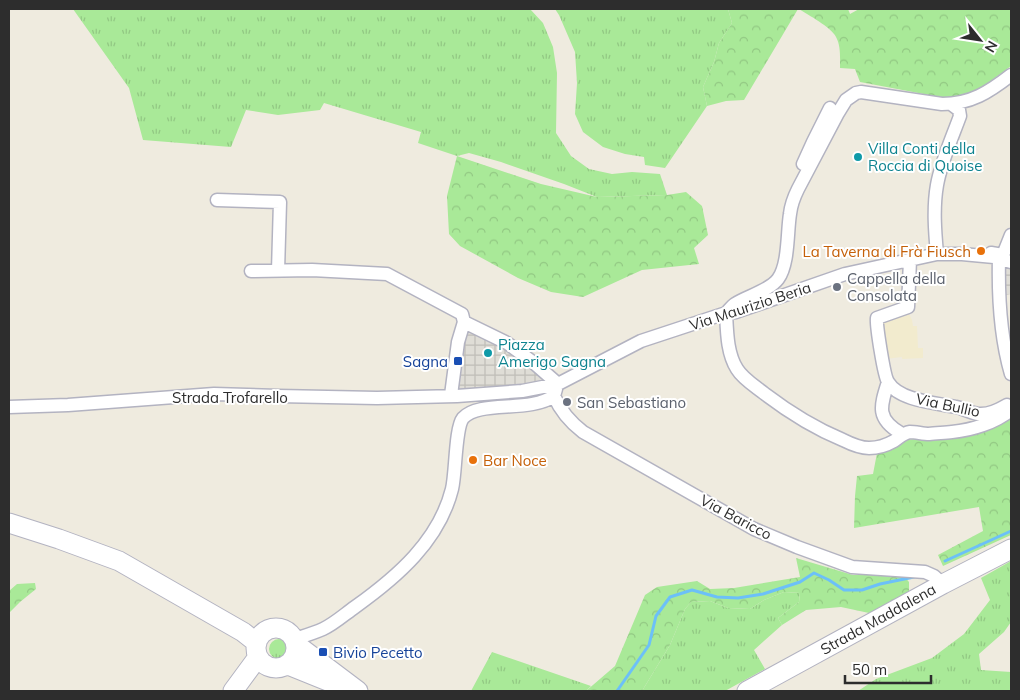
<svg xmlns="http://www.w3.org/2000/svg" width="1020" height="700" font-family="Mulish,sans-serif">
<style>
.education{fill:#f2ebce}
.grass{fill:url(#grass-tufts)}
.forest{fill:url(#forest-crowns)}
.plaza{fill:url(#plaza-grid)}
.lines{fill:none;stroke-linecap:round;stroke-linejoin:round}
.stream{stroke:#6cc0f8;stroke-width:3}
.street-casing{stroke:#b3b3c1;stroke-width:15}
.secondary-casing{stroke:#b3b3c1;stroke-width:21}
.street{stroke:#fff;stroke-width:12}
.secondary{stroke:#fff;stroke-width:19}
.culture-dot{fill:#0f9aa8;stroke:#fff;stroke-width:2}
.food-dot{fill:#e8710a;stroke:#fff;stroke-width:2}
.worship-dot{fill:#6b7280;stroke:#fff;stroke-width:2}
.transit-dot{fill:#1a4fb4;stroke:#fff;stroke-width:2}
.labels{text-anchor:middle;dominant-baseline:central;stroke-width:4;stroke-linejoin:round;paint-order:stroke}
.culture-label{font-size:15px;fill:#0d838f;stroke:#fff;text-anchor:start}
.food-label{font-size:15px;fill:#c56008;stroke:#fff;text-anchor:end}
.worship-label{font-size:15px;fill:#5b616d;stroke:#fff;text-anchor:start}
.street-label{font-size:15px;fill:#2d2d2d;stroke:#fff}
.transit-label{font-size:15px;fill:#164399;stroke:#fff;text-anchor:end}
</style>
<defs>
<pattern id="grass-tufts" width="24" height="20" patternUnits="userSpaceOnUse" patternTransform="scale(1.25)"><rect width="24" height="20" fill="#a9e998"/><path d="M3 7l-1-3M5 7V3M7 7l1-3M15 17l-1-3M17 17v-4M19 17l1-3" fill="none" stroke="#92c883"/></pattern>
<pattern id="forest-crowns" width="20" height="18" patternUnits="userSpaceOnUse" patternTransform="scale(1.25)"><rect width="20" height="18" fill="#a9e998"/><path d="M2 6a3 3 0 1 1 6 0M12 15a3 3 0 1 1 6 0" fill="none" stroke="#92c883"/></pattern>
<pattern id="plaza-grid" width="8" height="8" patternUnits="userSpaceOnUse" patternTransform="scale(1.25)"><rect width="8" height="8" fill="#dfddd6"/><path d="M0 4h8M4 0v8" fill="none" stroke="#c0beb8"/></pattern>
</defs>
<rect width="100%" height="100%" fill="#efebdf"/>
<path class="education" d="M908 312 912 320 913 326H917L918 348H923V358L902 359V357L885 359 879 320Z"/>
<path class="grass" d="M73 9H530L543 23 553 47 557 73 556 133 571 156 589 169 612 174 632 172 660 174 667 195 597 197 564 184 501 162 469 153 457 156 418 143 421 132 324 103 320 110 278 115 246 110 231 147 143 140 129 88Z
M555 9H728L732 23 719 43 714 62 703 87 707 106 665 168 645 165 644 157 625 154 603 147 583 132 575 114 577 83 575 52 559 15Z
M1011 561V622L1004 632 979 654 981 670 1011 672V691H858L876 679 932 658 964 634 990 600 981 578Z
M784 592 800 593 799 602 778 618 782 625 754 650 765 669 725 691H642L670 645 685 609 691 602 710 601 728 608 750 609 764 600Z
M269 649a10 10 0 1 1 20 0a10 10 0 1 1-20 0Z
M492 652 591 686 586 691H471Z"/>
<path class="forest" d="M728 9H798L744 100 726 101 707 106 703 87 714 62 719 43 732 23Z
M799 9H848L850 14 859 9H1011V66L980 89 963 95 945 98 860 82 855 69 840 68C840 58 841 46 836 37 831 27 808 15 799 9Z
M457 156 541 184 597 197 667 195 686 192 702 206 708 235 694 248 699 264 642 270 583 297 551 292 518 278 460 246 449 234 447 196Z
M1011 417V535L943 566 938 555 983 531 979 507 854 528 855 496 857 476 873 474 877 453 907 440 979 432Z
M796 558 853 575H903L909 582V592L869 613 841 607 806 610 782 625 778 618 799 602 800 593 784 592 764 600 750 609 728 608 710 601 691 602 685 609 670 645 642 691H586L615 666 645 595 657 587 697 581 710 589 734 588 800 577Z
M35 583 36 589 20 602 9 613V591L17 584Z"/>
<path class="plaza" d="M993 260 1011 264V294L993 298Z
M464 322 507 343 558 384 457 396 454 368Z"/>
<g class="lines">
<path class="stream" d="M945 561 1011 531
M617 691 649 645 656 616 670 597 692 590 717 597 738 598 763 594 800 582 814 573 829 580 844 590H862L880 584 914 577"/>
<g class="street-casing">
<path id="street" d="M803 164 813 142 830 108
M217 200 280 202 278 271
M991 253 1003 255 1011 235
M937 254C935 232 933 208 937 185 941 162 952 138 960 116L959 110 951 104
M999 258C998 298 1000 336 1011 374
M910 260 908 307 877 318C876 325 884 376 888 382 899 401 937 403 956 407 963 408 970 413 978 414 989 415 998 410 1007 405
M251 271 312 270 387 274 462 314 464 322
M727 312C729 310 732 306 735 304 747 296 769 291 778 279 789 264 787 232 790 214 791 205 794 197 798 189L838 113 846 100 856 93 861 92 942 104C971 104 989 92 1011 75
M726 313C727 332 727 353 737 369 743 379 755 386 765 394 790 413 814 428 843 440 851 444 860 448 869 448 877 448 887 445 894 441 900 437 903 433 910 432 916 432 923 434 929 434 936 433 944 433 952 432 972 430 995 423 1011 410
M888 382C880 407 876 419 902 434
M451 395 458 342 464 322 507 343 534 363 558 384
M554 396C561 412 570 422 583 432L754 529 797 547 852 567 925 572 934 576 943 584
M9 407 68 405 214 394 278 396 377 398 457 396 522 391 558 384 641 341 726 313 736 312 845 274 937 254H962L994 257 1011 262
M295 639C304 636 314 633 323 629 334 624 345 614 355 607 397 577 439 541 452 489 456 473 455 428 463 418 479 400 530 413 554 396L556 389"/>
</g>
<g class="secondary-casing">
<path id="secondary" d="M9 523 59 539 119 561 243 632 257 643
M256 648a20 20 0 1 1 40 0a20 20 0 1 1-40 0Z
M297 645 358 691
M288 665 340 686
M233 691 258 657
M747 691 943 584 1011 549"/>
</g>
<use href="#street" class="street"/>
<use href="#secondary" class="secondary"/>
</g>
<g class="culture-dot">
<circle cx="858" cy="157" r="5"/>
<circle cx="488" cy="353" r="5"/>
</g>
<g class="food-dot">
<circle cx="981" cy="251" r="5"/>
<circle cx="473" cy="460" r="5"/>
</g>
<g class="worship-dot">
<circle cx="837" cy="287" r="5"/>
<circle cx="567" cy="402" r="5"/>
</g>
<g class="transit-dot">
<rect x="453" y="356" width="10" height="10" rx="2.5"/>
<rect x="318" y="647" width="10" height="10" rx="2.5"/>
</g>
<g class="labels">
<g class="culture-label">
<text x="868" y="148">Villa Conti della<tspan x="868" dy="17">Roccia di Quoise</tspan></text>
<text x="498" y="344">Piazza<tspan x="498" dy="17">Amerigo Sagna</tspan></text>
</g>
<g class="food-label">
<text x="971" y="251">La Taverna di Frà Fiusch</text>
<text x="483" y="460" text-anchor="start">Bar Noce</text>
</g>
<g class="worship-label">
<text x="847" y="278">Cappella della<tspan x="847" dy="17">Consolata</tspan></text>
<text x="577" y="402">San Sebastiano</text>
</g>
<g class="street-label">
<text transform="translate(750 306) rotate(-18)">Via Maurizio Beria</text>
<text x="230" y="397">Strada Trofarello</text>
<text transform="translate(948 405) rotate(12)">Via Bullio</text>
<text transform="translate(736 517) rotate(28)">Via Baricco</text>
<text transform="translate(878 619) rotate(-29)">Strada Maddalena</text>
</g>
<g class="transit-label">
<text x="448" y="361">Sagna</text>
<text x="333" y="652" text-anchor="start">Bivio Pecetto</text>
</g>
</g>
<rect width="1020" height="700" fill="none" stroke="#2d2d2d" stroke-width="20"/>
<g transform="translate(980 40) rotate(120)" stroke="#ffffff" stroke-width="4" paint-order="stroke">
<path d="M0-4L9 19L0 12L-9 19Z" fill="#2d2d2d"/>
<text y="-8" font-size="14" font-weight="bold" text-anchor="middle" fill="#2d2d2d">N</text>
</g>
<path d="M845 675v8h86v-8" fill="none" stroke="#2d2d2d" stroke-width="2.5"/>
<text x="852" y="675" font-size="15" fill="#2d2d2d" stroke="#ffffff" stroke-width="4" paint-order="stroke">50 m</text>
</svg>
